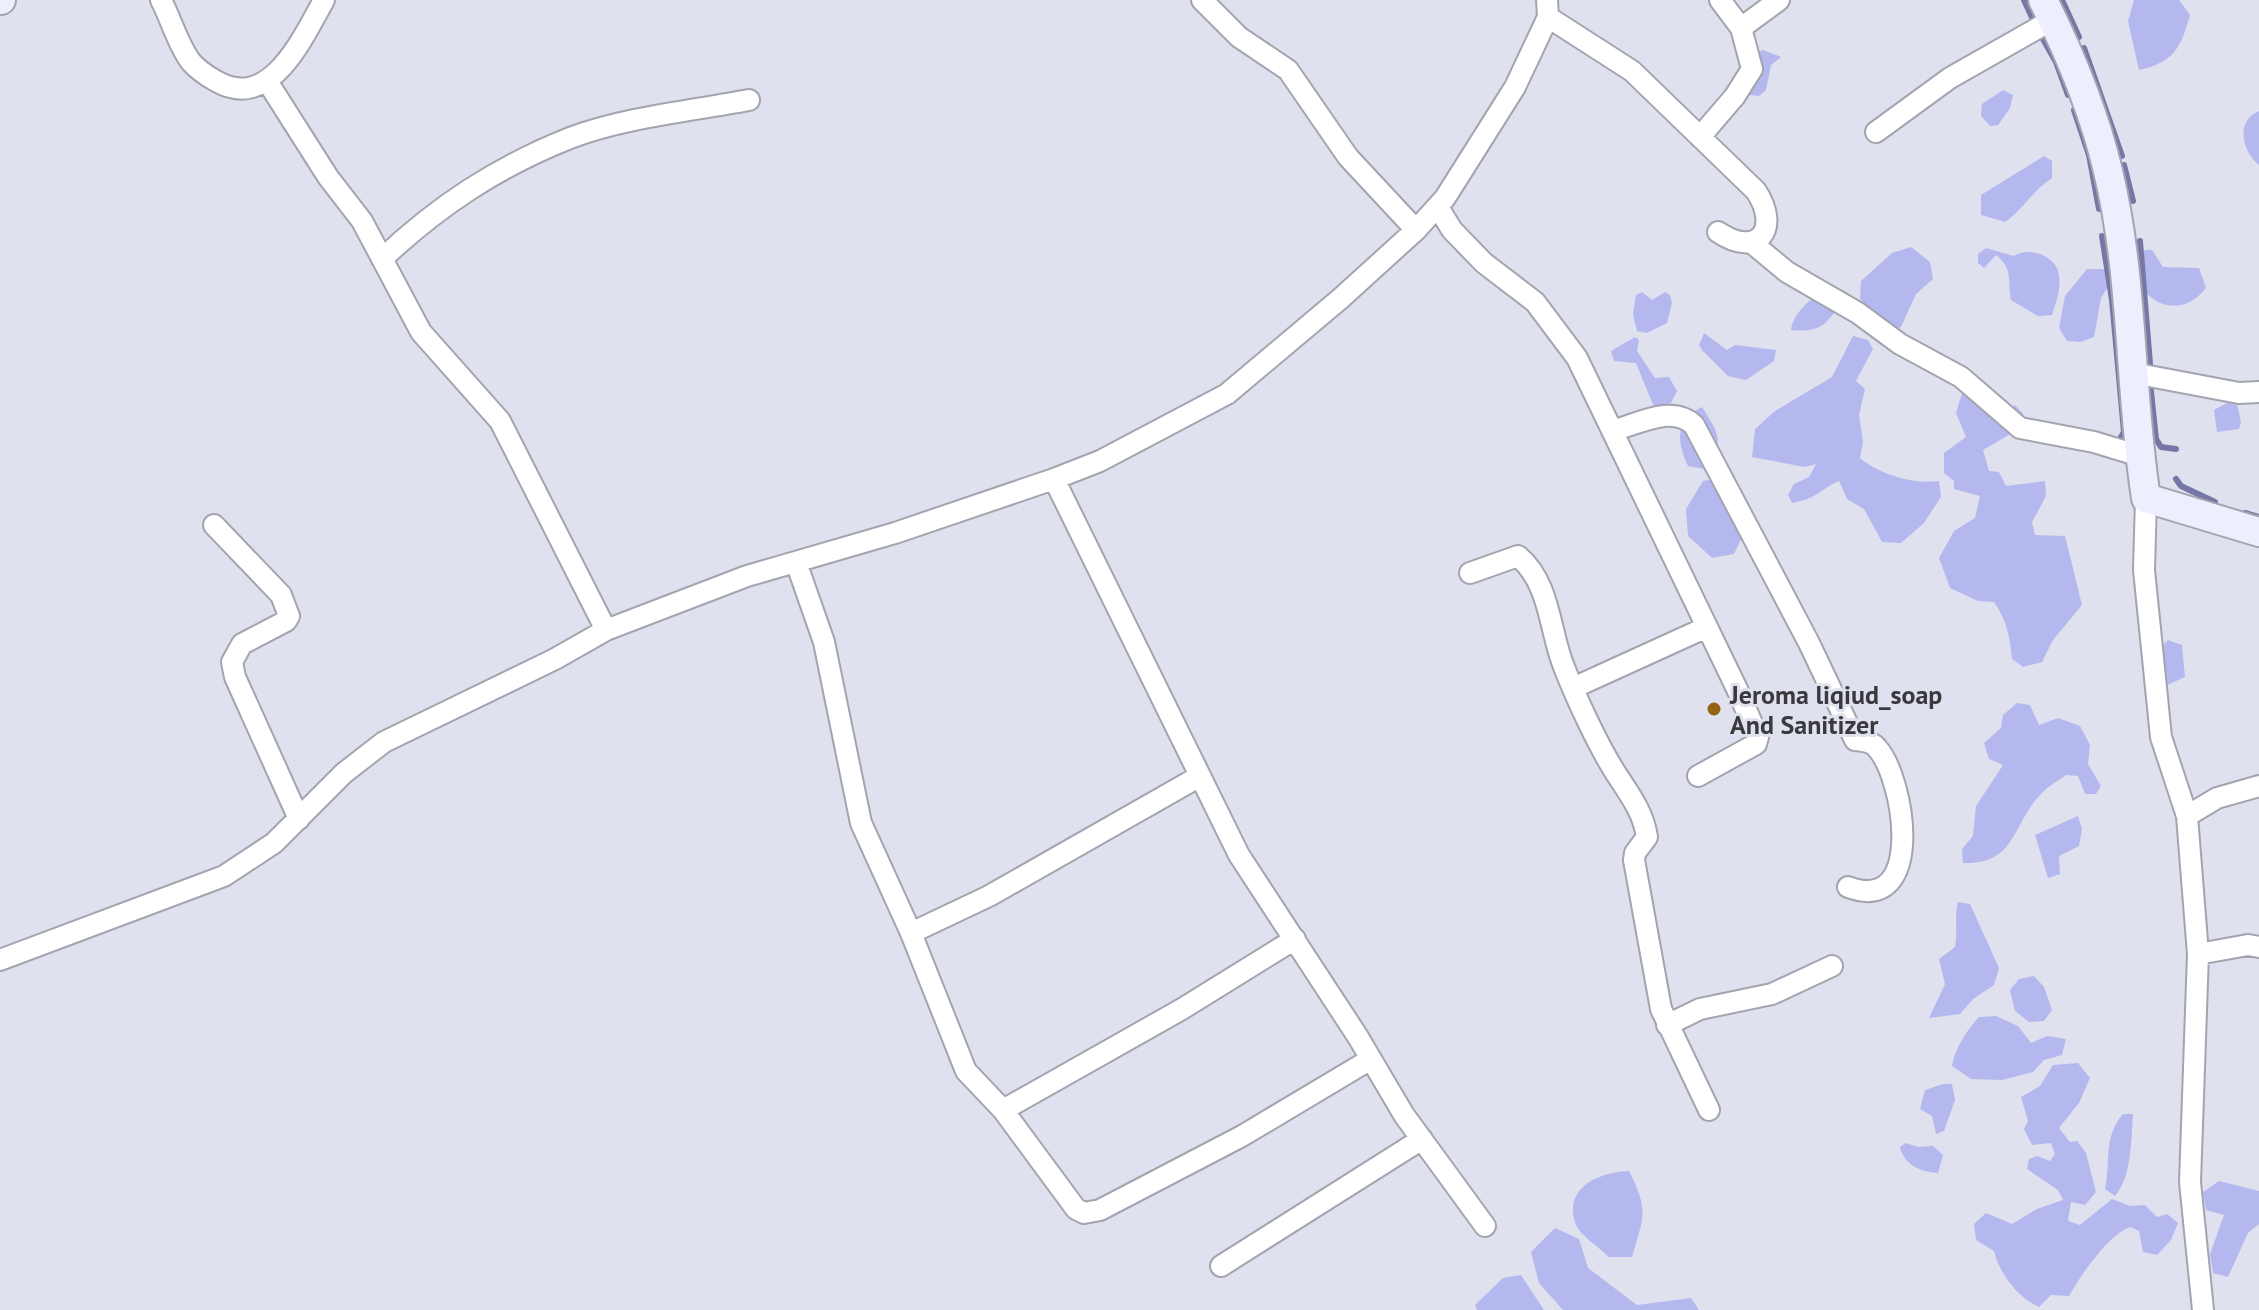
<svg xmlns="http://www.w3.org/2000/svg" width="2259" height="1310" font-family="'PT Sans',sans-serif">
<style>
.green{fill:#b4b8ee}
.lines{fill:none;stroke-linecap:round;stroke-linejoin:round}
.stream{stroke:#7577a5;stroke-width:6}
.street-casing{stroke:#a3a4b0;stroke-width:24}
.secondary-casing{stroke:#a3a4b0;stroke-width:32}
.street{stroke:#fff;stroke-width:20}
.secondary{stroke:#edeefe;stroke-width:28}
.poi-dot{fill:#966316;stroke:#e0e1ee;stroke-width:3}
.labels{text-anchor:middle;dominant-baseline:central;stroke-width:6;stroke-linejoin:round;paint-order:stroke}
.poi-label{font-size:26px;font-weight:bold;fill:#39393e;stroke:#e0e1ee;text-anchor:start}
</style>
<rect width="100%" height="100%" fill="#e0e1ee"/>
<path class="green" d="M2134 0H2179L2190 15C2181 47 2175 62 2139 70L2128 21Z
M1763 50 1781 57 1771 65 1766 90 1759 96 1742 94 1746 58Z
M2003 90 2013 95 2010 108 1998 125 1990 126 1981 116 1982 104Z
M2259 111V165C2242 151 2235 121 2259 111Z
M2044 156 2052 161V178C2033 190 2023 210 2005 222L1981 215V195Z
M1911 247 1930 262 1933 279 1916 294 1901 327 1891 331 1860 299 1861 281 1892 253Z
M1986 248 2014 256C2029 246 2058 256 2059 276 2061 290 2056 302 2052 315L2038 316 2011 300C2007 280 2014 269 1996 255L1984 268 1978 263V254Z
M2145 250H2152L2163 267 2199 268 2206 288C2181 321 2139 305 2135 265Z
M2087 269H2113L2116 274 2101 298 2094 337 2080 342 2067 341 2059 328 2065 296Z
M1825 290 1835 311C1824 329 1812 332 1791 330 1793 313 1811 298 1825 290Z
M1642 292 1652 300 1665 292 1670 295 1672 303 1667 323 1647 333 1637 331 1633 314 1636 295Z
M1704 333 1727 350 1735 345 1776 350 1774 361 1746 380 1728 376 1702 350 1699 345Z
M1853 336 1868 340 1873 349 1856 381 1865 389 1859 415 1863 442 1860 458C1878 474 1915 485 1939 481L1941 497 1924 523 1901 543 1882 542 1864 509 1847 499 1839 481C1817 491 1819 498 1792 503L1788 495 1794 484 1809 477 1816 464 1805 467 1752 457 1755 429 1775 411 1832 377Z
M1635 337 1639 340 1637 351 1655 378 1669 377 1677 391 1669 407 1656 412 1636 363 1614 361 1611 351Z
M1979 384 1987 391V414L1995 417 2015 405 2023 414 2012 433 1983 450 1989 471 1999 472 2006 486 2045 481 2046 496 2032 522 2035 535 2065 536 2082 605 2053 640 2042 662 2023 667 2012 659C2010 637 2007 621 1994 602L1978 601 1950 588 1939 558 1954 531 1975 518 1980 496 1954 489V481L1944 473V453L1966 437 1956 413 1962 393Z
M2227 403 2237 404 2241 422 2239 429 2217 432 2214 410Z
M1702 407C1720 436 1725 441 1704 469L1688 466C1677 442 1674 420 1702 407Z
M1715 479 1742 537 1734 554 1712 558 1688 536 1686 509 1703 481Z
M2168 640 2182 645 2185 677 2165 686 2159 649Z
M2017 703 2030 705 2039 725 2058 718 2080 726 2090 745 2088 764 2101 786 2096 794H2085L2078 776 2066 775C2058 781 2048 786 2041 794 2011 825 2017 864 1963 863L1962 849 1973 836 1976 806 2003 765 1989 759 1984 743 2001 728 2003 715Z
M2078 816 2082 829 2079 846 2059 856 2060 874 2048 878 2035 835Z
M1958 902 1970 904 1999 968 1994 985 1973 999 1960 1014 1929 1018 1945 984 1939 959 1955 947C1958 930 1954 918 1958 902Z
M2034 976 2044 987 2052 1010 2044 1021 2029 1022 2015 1011 2010 990 2019 979Z
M1996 1016 2018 1026 2031 1043 2047 1036 2066 1039 2062 1055 2044 1060 2033 1072 2002 1080 1971 1079 1952 1066C1955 1048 1967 1030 1979 1017Z
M2078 1063 2090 1078 2079 1103 2059 1128 2070 1142 2077 1141 2086 1153 2096 1192 2085 1205 2071 1202 2068 1221 2080 1225 2112 1199 2130 1206 2145 1205 2157 1217 2167 1214 2178 1223 2171 1240 2157 1255 2143 1252 2139 1231 2130 1227C2108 1235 2081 1275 2069 1296L2051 1295 2039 1307C2017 1297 2000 1274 1994 1251L1976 1240 1974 1224 1986 1213 2012 1224 2037 1209 2063 1200 2058 1190 2027 1169 2029 1159 2037 1156 2050 1161 2055 1154 2051 1143 2032 1145 2024 1129 2028 1121 2021 1097 2040 1086 2053 1065Z
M1943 1084H1952L1955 1100 1944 1131 1936 1134 1932 1116 1920 1109 1925 1090Z
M2123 1114H2133C2131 1139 2132 1177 2115 1196L2105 1189C2111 1161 2103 1137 2123 1114Z
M1906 1143 1918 1147 1933 1146 1943 1155 1938 1173C1921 1172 1904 1165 1900 1147Z
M1629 1171C1649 1211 1644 1215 1632 1257H1609C1600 1248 1581 1236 1576 1225 1562 1188 1599 1172 1629 1171Z
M2219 1181 2259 1191V1224L2248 1233 2228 1277 2213 1273 2210 1254 2224 1215 2206 1210 2203 1192Z
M1555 1228 1579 1239 1588 1268 1637 1305 1691 1298 1699 1310H1563L1539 1283 1531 1252Z
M1521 1275 1544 1310H1477L1475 1305 1503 1278Z"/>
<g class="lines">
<path class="stream" d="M2024 0 2035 24
M2062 0 2079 37
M2039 32 2056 62 2068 95
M2084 48 2122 156
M2074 110 2089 155 2099 209
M2124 165 2133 201
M2102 236 2112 300 2124 432 2117 444
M2140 241 2150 364
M2150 382 2156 439 2161 447 2176 449
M2176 479 2181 486 2215 502
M2245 513 2259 517"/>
<g class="street-casing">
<path id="street" d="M161 0C171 19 178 45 191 62 198 70 207 76 216 81 270 112 302 39 324 0
M1202 0 1239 37 1288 70 1348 157 1416 230
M1720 0 1741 28 1779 0
M1548 17 1632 71 1756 191C1781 229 1758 259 1718 232
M267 81 328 177 362 221 421 332 500 421 606 630
M1876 132 1950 78 2052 20
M1700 137 1735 96 1752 69 1741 28
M1438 207 1452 230 1484 263 1535 302 1577 358 1737 689 1758 737 1756 744 1698 776
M1752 243 1787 272 1858 313 1900 344 1961 377 2020 428 2094 442 2140 456
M382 259C438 206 497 167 570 138 626 117 691 111 749 100
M2133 373 2239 393 2259 392
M1612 431C1638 424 1672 404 1694 425L1809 643 1855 740C1862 741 1872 741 1877 748 1905 779 1926 916 1848 887
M1054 479 1239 855 1358 1037 1404 1115 1485 1226
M2146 498 2144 570 2161 737 2187 816 2198 954 2190 1182 2203 1310
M214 525 281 595 289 616 286 621 242 644 232 662 235 677 299 819
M796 562 824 642 861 823 911 933 966 1071 1003 1110 1076 1209 1084 1213 1100 1210 1242 1136 1371 1059
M1470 573 1518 556C1551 584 1549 630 1564 667 1576 698 1598 745 1615 772 1629 794 1643 811 1647 837L1635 853 1634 860 1661 1009 1709 1110
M1573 688 1707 627
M2187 816 2217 798 2259 786
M911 933 989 896 1200 776
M2198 954 2248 945 2259 947
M0 960 224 876 274 843 344 773 384 742 555 659 606 630 747 576 895 533 1054 479 1100 461 1227 394 1340 299 1416 230 1445 198 1515 87 1548 17 1547 0
M1667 1025 1700 1009 1772 994 1832 966
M1003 1110 1182 1009 1295 939
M1221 1266 1422 1139"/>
</g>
<g class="secondary-casing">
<path id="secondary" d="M0 0H1
M2043 0C2070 54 2094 112 2108 171 2134 278 2129 390 2146 498L2259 532"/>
</g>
<use href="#street" class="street"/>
<use href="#secondary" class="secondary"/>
</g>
<circle class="poi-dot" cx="1714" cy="709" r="8"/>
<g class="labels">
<g class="poi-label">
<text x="1730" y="694">Jeroma liqiud_soap<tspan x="1730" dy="30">And Sanitizer</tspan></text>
</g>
</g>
</svg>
